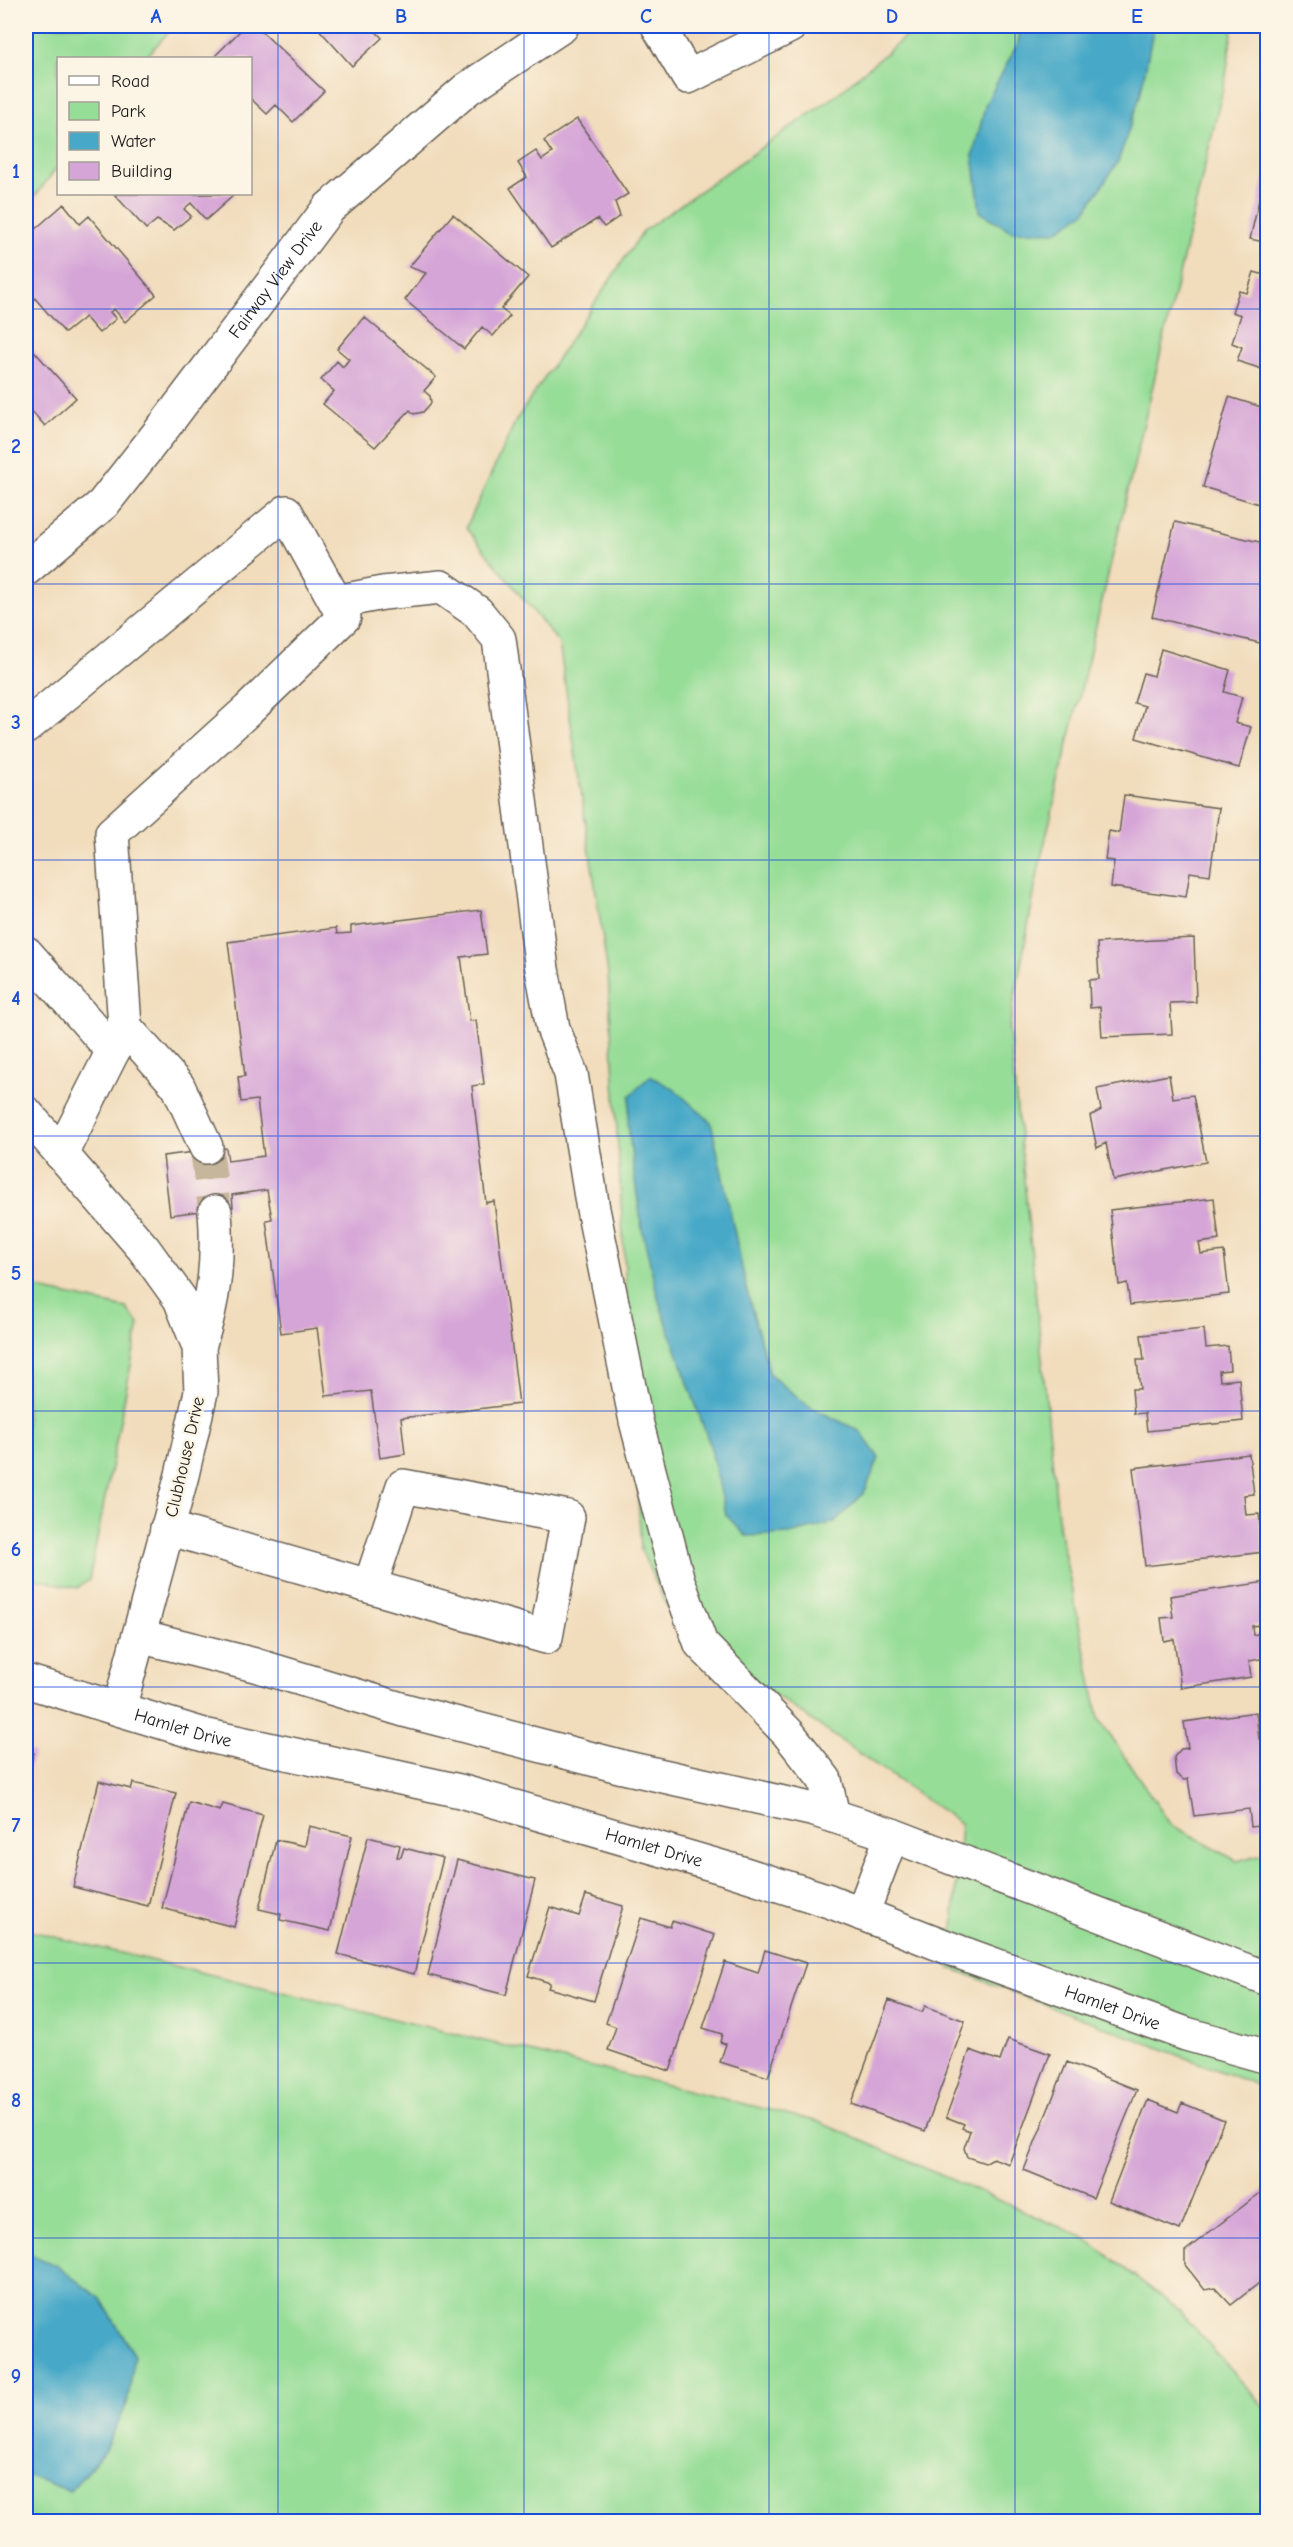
<svg xmlns="http://www.w3.org/2000/svg" width="1293" height="2547" font-family="'Comic Neue',sans-serif">
<style>
.green{fill:#96dd97;stroke:#597c5a;stroke-width:1.5}
.water{fill:#47a9c7;stroke:#326272;stroke-width:1.5}
.building{fill:#d5a5d7}
.lines{fill:none;stroke-linecap:round;stroke-linejoin:round}
.minor-tunnel{stroke:#c6b69b;stroke-width:33;stroke-dasharray:33 16;stroke-linecap:butt}
.minor-casing{stroke:#675f54;stroke-width:36}
.minor{stroke:#fff;stroke-width:33}
.grid{fill:none;stroke:#1d4ed8;stroke-width:1.5;stroke-opacity:0.55}
.labels{text-anchor:middle;dominant-baseline:central;stroke-width:5;stroke-linejoin:round;paint-order:stroke}
.street-label{font-size:18px;fill:#1c1c1c;stroke:#fcf5e5}
.neatline{fill:none;stroke:#1d4ed8;stroke-width:2}
.grid-label{font-size:20px;text-anchor:middle;font-weight:bold;fill:#1d4ed8}
</style>
<rect width="100%" height="100%" fill="#fcf5e5"/>
<filter id="ink" filterUnits="userSpaceOnUse"><feTurbulence type="fractalNoise" baseFrequency=".0167" numOctaves="2"/><feDisplacementMap in="SourceGraphic" scale="12" xChannelSelector="R" yChannelSelector="G"/><feConvolveMatrix kernelMatrix="1 2 1 2 8 2 1 2 1" color-interpolation-filters="sRGB"/></filter>
<filter id="wash" filterUnits="userSpaceOnUse"><feTurbulence type="fractalNoise" baseFrequency=".008" numOctaves="4" result="noise"/><feDisplacementMap in="SourceGraphic" scale="24" xChannelSelector="R" yChannelSelector="G"/><feGaussianBlur stdDeviation="1.35" result="paint"/><feColorMatrix in="noise" values="0 0 0 0 0 0 0 0 0 0 0 0 0 0 0 0 0 1.4 0 .05"/><feComposite in="paint" operator="in"/></filter>
<g filter="url(#wash)">
<rect width="100%" height="100%" fill="#f1dcbb"/>
<path class="green" d="M26 26H174L145 58H58V166L26 208Z
M918 26H1233L1226 76 1039 867 1009 1029 1059 1528 1099 1719 1170 1824 1237 1861 1267 1853V2089L950 1968 961 1824 676 1626 641 1550 608 974 559 643 466 528 516 420 643 231 835 96Z
M26 1286 126 1308 139 1324 89 1580 77 1588 26 1577Z
M26 1930 819 2122 1083 2237 1174 2306 1267 2410V2521L26 2522Z"/>
<path class="water" d="M1021 26H1154L1140 96 1118 162 1085 212 1055 232 1011 231 980 212 973 155 986 103 1018 43Z
M650 1076 674 1089 711 1122 748 1295 770 1375 809 1406 860 1431 879 1458 864 1493 835 1522 790 1534 746 1536 726 1515 710 1445 659 1302 642 1229 633 1167 628 1124 630 1096Z
M26 2252 57 2266 101 2299 135 2356 127 2404 104 2452 70 2491 26 2475Z"/>
<g id="blocks">
<path class="building" d="M245 26H256L324 91 293 122 276 105 267 114 250 98V58H213Z
M316 26H371L382 38 352 66Z
M577 119 628 194 615 202 620 216 604 227 597 219 551 248 510 188 527 177 518 163 536 151 542 160 552 153 544 141Z
M1267 166H1268V243L1250 239Z
M114 194H235L206 220 191 203 184 209 191 216 174 230 157 220 146 229Z
M64 204 80 224 89 216 156 295 125 322 114 309 110 312 116 319 99 333 85 317 65 333 26 288V237Z
M453 214 528 277 501 309 510 316 493 336 482 327 464 349 405 300 426 273 409 267Z
M1254 272 1268 276V371L1237 361 1242 347 1232 343 1241 315 1232 312 1239 291 1247 293Z
M364 317 436 377 424 391 430 396 431 403 423 412 414 414 410 410 375 447 323 404 334 391 321 380 337 361 343 367 349 359 337 349Z
M26 342 76 398 45 426 29 408 26 411Z
M1229 397 1268 409V478L1259 504 1203 487Z
M1175 522 1268 544V645L1152 617Z
M1161 649 1230 670 1224 692 1242 697 1235 723 1251 727 1239 768 1136 738 1145 706 1134 703 1143 673 1154 676Z
M1124 795 1219 808 1210 875 1190 872 1186 897 1111 887 1114 861 1105 860 1109 831 1119 833Z
M481 910 487 954 461 957 470 1021 476 1020 484 1084 472 1086 486 1203 494 1201 519 1404 401 1418 405 1454 380 1458 371 1391 326 1396 317 1328 281 1333 266 1220 272 1219 267 1190 232 1195 233 1207 170 1215 163 1156 226 1148 228 1161 264 1156 257 1100 241 1102 238 1077 245 1076 228 942 336 928 337 934 351 933V926Z
M1194 938 1196 1002 1170 1003 1172 1034 1102 1037 1100 1007 1090 1008 1089 980 1099 979 1097 943Z
M1169 1075 1173 1098 1193 1095 1206 1162 1113 1180 1106 1143 1097 1148 1090 1116 1101 1110 1097 1089Z
M1214 1198 1219 1240 1199 1243 1201 1254 1224 1251 1229 1294 1130 1305 1127 1283 1119 1285 1110 1210Z
M1204 1329 1206 1348 1228 1346 1230 1370 1219 1371 1220 1381 1239 1379 1243 1421 1147 1431 1145 1413 1134 1414 1132 1389H1140L1137 1360H1144L1141 1335Z
M1249 1454 1254 1494 1244 1495 1246 1515 1259 1514 1264 1552 1145 1566 1133 1468Z
M1266 1582 1268 1624 1252 1626 1253 1635 1262 1633 1266 1658 1249 1661 1251 1677 1181 1688 1174 1639 1164 1641 1161 1618 1173 1617 1170 1596Z
M1256 1712 1259 1739 1268 1738V1825L1251 1827 1249 1809 1194 1816 1188 1779 1184 1780 1176 1774 1174 1757 1181 1749 1188 1748 1184 1722Z
M26 1750 34 1753 26 1777Z
M99 1781 131 1789 133 1783 176 1793 148 1906 73 1887Z
M189 1802 220 1811 223 1804 263 1815 234 1927 162 1908Z
M309 1826 352 1836 330 1931 280 1920 281 1914 259 1909 276 1840 305 1846Z
M368 1837 400 1845 397 1857H401L404 1848 443 1858 414 1974 338 1954Z
M457 1860 535 1880 506 1995 428 1975Z
M586 1895 623 1906 594 2001 548 1988 550 1983 528 1976 550 1907 579 1916Z
M641 1918 670 1927 672 1921 715 1935 670 2071 608 2050 616 2027 606 2023Z
M765 1950 806 1963 768 2077 720 2062 726 2044 720 2042 722 2034 703 2028 725 1962 758 1973Z
M889 2000 922 2012 925 2006 965 2021 925 2131 851 2104Z
M1008 2039 1050 2054 1009 2164 993 2158 985 2163 967 2157 964 2148 970 2131 962 2128 964 2124 946 2117 970 2050 1000 2061Z
M1067 2062 1137 2090 1093 2198 1024 2170Z
M1148 2100 1178 2112 1182 2103 1224 2120 1180 2230 1109 2201Z
M1264 2190 1268 2194V2276L1231 2305 1215 2288 1205 2290 1185 2265V2251Z
M1268 2304V2321L1260 2310Z"/>
</g>
</g>
<g filter="url(#ink)">
<use href="#blocks" fill-opacity="0" stroke="#675f54" stroke-width="1.5"/>
<g class="lines">
<path class="minor-tunnel" d="M206 1147 215 1212"/>
<g class="minor-casing">
<g id="minor">
<path d="M658 26 688 77 790 26"/>
<path id="s1" d="M26 569 103 504 166 424 329 208 467 89 562 26"/>
<path d="M336 602 383 593 441 587 477 612 499 639 542 969 553 1028 571 1074 593 1209 636 1421 678 1581 701 1644 788 1733 825 1780 833 1816"/>
<path d="M26 727 286 512 344 617 248 710 112 833 125 1027 61 1154"/>
<path d="M26 953 113 1051"/>
<path d="M125 1027 178 1086 206 1147"/>
<path d="M26 1113 144 1249 180 1299 199 1347 201 1392 182 1475 119 1709"/>
<path d="M199 1347C214 1300 219 1261 215 1212"/>
<path d="M167 1528 546 1637 568 1517 403 1486 370 1586"/>
<path d="M139 1636 255 1665 404 1710 623 1767 815 1810 892 1835 862 1914"/>
<path id="s2" d="M26 1681 204 1735 460 1791 732 1870 829 1901 962 1953 1186 2034 1268 2057"/>
<path d="M892 1835 1268 1979"/>
</g>
</g>
<use href="#minor" class="minor"/>
</g>
</g>
<path class="grid" d="M278 26V2522M524 26V2522M769 26V2522M1015 26V2522M26 309H1268M26 584H1268M26 860H1268M26 1136H1268M26 1411H1268M26 1687H1268M26 1963H1268M26 2238H1268"/>
<g class="labels">
<g class="street-label">
<text stroke="none"><textPath href="#s1" startOffset="384">Fairway View Drive</textPath></text>
<text transform="translate(185 1457) rotate(-77)">Clubhouse Drive</text>
<text stroke="none"><textPath href="#s2" startOffset="164">Hamlet Drive</textPath></text>
<text stroke="none"><textPath href="#s2" startOffset="650">Hamlet Drive</textPath></text>
<text stroke="none"><textPath href="#s2" startOffset="1136">Hamlet Drive</textPath></text>
</g>
</g>
<rect width="1293" height="2547" fill="none" stroke="#fcf5e5" stroke-width="66"/>
<rect x="57" y="57" width="195" height="138" fill="#fcf5e5" stroke="#a29e95" stroke-width="1.5"/>
<rect x="69" y="76" width="30" height="9" fill="#ffffff" stroke="#a29e95" stroke-width="1.5"/>
<text x="111" y="87" font-size="18" fill="#1c1c1c">Road</text>
<rect x="69" y="102" width="30" height="18" fill="#96dd97" stroke="#a29e95" stroke-width="1.5"/>
<text x="111" y="117" font-size="18" fill="#1c1c1c">Park</text>
<rect x="69" y="132" width="30" height="18" fill="#47a9c7" stroke="#a29e95" stroke-width="1.5"/>
<text x="111" y="147" font-size="18" fill="#1c1c1c">Water</text>
<rect x="69" y="162" width="30" height="18" fill="#d5a5d7" stroke="#a29e95" stroke-width="1.5"/>
<text x="111" y="177" font-size="18" fill="#1c1c1c">Building</text>
<rect x="33" y="33" width="1227" height="2481" class="neatline"/>
<g class="grid-label">
<text x="156" y="23">A</text>
<text x="401" y="23">B</text>
<text x="646" y="23">C</text>
<text x="892" y="23">D</text>
<text x="1137" y="23">E</text>
<text x="16" y="178">1</text>
<text x="16" y="453">2</text>
<text x="16" y="729">3</text>
<text x="16" y="1005">4</text>
<text x="16" y="1280">5</text>
<text x="16" y="1556">6</text>
<text x="16" y="1832">7</text>
<text x="16" y="2107">8</text>
<text x="16" y="2383">9</text>
</g>
</svg>
